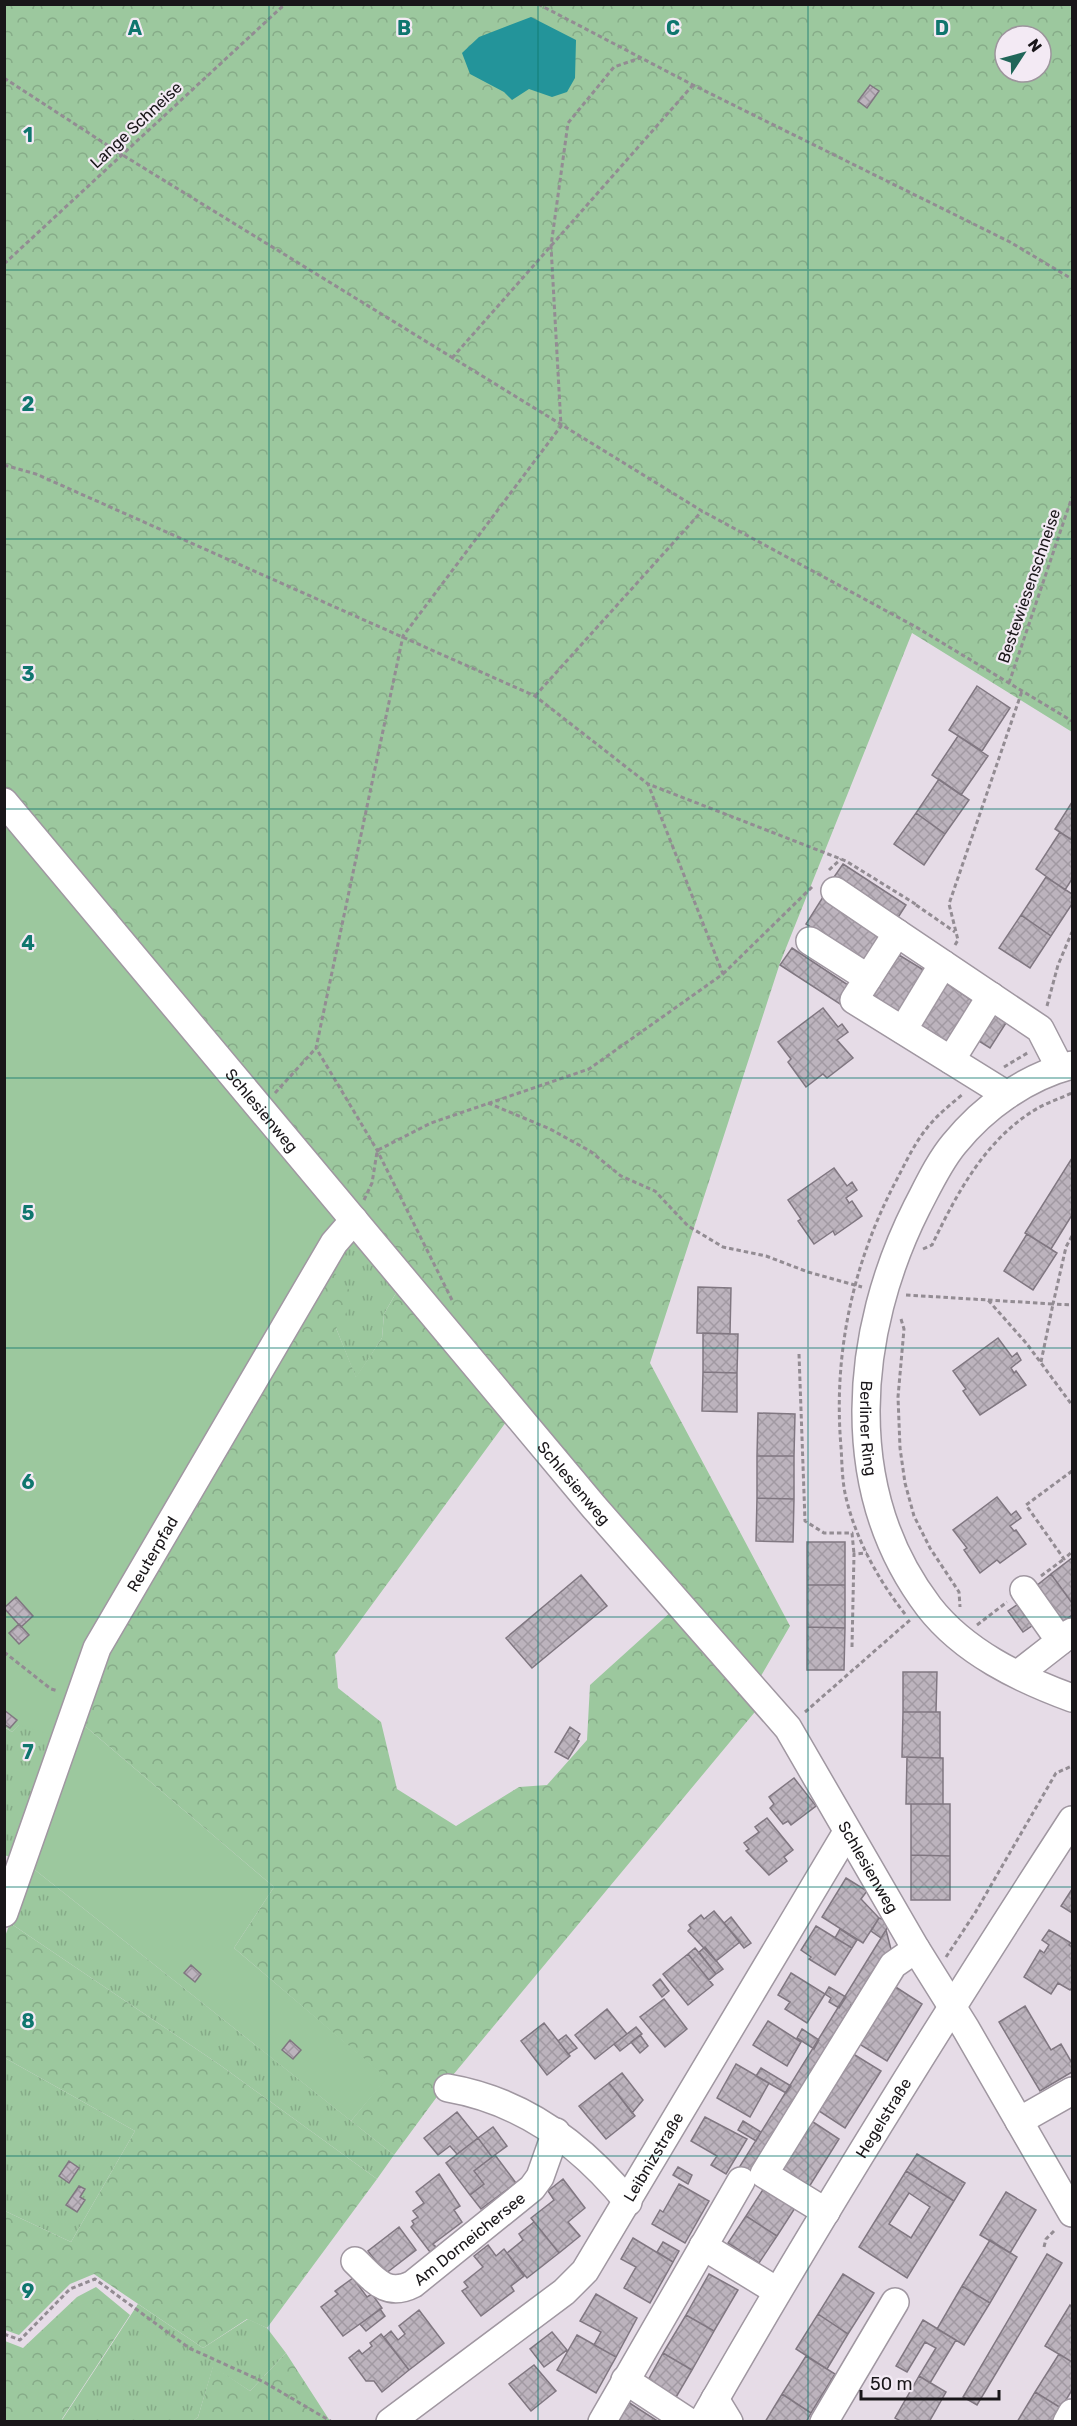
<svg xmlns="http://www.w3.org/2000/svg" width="1077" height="2426" font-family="Rubik,sans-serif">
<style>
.grass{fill:url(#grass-tufts)}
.forest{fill:url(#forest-crowns);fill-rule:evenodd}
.garden{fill:#9cc89e}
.water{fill:#23949a}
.building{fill:url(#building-cross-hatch);stroke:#807781;stroke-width:1.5;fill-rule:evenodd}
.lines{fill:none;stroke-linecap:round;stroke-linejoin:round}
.minor-casing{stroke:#a097a1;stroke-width:30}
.path{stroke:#938c93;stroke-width:3;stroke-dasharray:4.5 3;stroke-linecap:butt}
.minor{stroke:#fff;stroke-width:27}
.grid{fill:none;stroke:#0f766e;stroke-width:1.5;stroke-opacity:0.55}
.labels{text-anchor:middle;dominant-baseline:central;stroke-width:4.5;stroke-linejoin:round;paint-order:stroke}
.street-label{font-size:16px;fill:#191619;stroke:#f3eaf4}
.grid-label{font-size:20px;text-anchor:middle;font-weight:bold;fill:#0f766e;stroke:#f3eaf4;stroke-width:4.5;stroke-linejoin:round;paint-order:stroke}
</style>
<defs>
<pattern id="grass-tufts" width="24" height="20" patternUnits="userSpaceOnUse" patternTransform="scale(1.5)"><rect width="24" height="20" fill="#9cc89e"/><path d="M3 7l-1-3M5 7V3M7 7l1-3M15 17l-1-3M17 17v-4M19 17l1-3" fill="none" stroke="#86ab88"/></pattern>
<pattern id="forest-crowns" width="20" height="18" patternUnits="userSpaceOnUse" patternTransform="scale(1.5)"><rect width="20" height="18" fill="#9cc89e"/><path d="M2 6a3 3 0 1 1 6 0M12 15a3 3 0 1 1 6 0" fill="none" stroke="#86ab88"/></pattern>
<pattern id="building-cross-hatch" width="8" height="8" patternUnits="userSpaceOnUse" patternTransform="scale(1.5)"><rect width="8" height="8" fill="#bcb3bd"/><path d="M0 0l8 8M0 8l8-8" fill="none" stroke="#a199a2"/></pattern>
</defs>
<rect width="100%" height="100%" fill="#e6dce7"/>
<path class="grass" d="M357 1239 400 1286 384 1314 382 1338 356 1378 336 1328 328 1265 340 1246Z
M85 1656 17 1861 5 1855 4 1727 12 1732Z
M30 1866 394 2155 377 2179 220 2065 10 1923Z
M5 2058 135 2131 71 2242 5 2211Z
M138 2304 203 2348 248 2319 267 2328 286 2353 250 2391 213 2367 198 2417 193 2421 63 2422 62 2420Z"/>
<path class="forest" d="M4 5H1072V732L912 633 780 963 650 1363 790 1626 754 1688 5 793ZM1005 36H1041V72H1005Z
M328 1265 356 1298 336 1328 356 1377 382 1338 384 1314 400 1286 509 1418 335 1655 338 1688 381 1722 397 1789 456 1826 519 1787 547 1785 587 1740 590 1685 673 1610 759 1707 453 2075 394 2155 351 2121 386 2078 234 1948 274 1887 79 1721 102 1652Z
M10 1923 220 2065 377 2179 267 2328 247 2319 203 2348 94 2274 70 2284 19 2335 5 2330V2211L71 2242 135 2131 5 2058 4 1939Z
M96 2287 130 2315 62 2419 63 2421H5V2341L23 2348 77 2297Z
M286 2353 330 2421H193L198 2417 213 2366 250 2391Z"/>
<path class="garden" d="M4 810 343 1217 85 1656 49 1734 19 1725 12 1732 5 1727Z
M79 1721 274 1887 234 1948 387 2078 351 2121 30 1866Z"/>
<path class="water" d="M531 17 576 40 575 78 567 92 552 97 529 89 512 100 504 92 470 74 462 53 479 37Z"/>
<path class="building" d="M870 85 879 91 867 108 858 101Z
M977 686 1010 708 982 751 949 730Z
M958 736 988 756 961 795 932 775Z
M939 779 969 800 945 834 916 813Z
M1072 802V840L1055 829Z
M916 813 945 834 924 865 894 844Z
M1060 832 1072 840V879L1065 890 1036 869Z
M843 864 906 905 897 919 834 877Z
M1046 877 1072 894V904L1051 936 1021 915Z
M823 897 885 936 868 964 806 924Z
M1021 915 1051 936 1030 968 999 948Z
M792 948 851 987 840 1004 780 965Z
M899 955 927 972 901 1014 873 996Z
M946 983 974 1002 946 1045 917 1026Z
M823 1008 838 1027 842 1024 848 1032 837 1040 853 1058 827 1078 823 1074 806 1087 788 1062 791 1059 778 1042Z
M990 1012 1006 1023 990 1048 974 1038Z
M1072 1158V1215L1051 1249 1025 1233Z
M834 1168 847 1186 852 1182 857 1190 846 1198 849 1203 852 1201 862 1216 835 1235 833 1231 814 1244 798 1221 801 1219 788 1200Z
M1027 1234 1057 1253 1033 1290 1004 1271Z
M698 1287 731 1288 730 1334 697 1333Z
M703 1333 738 1334 737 1373 703 1372Z
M998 1338 1012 1357 1017 1353 1021 1360 1011 1368 1014 1373 1016 1371 1026 1385 980 1415 963 1391 966 1389 953 1371Z
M703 1372 737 1373V1412L702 1411Z
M758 1413 795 1414 794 1456H757Z
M757 1456H794V1499L757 1498Z
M997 1497 1011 1515 1016 1511 1021 1518 1010 1526 1014 1531 1016 1530 1026 1544 1000 1563 997 1560 980 1573 964 1550 967 1548 953 1530Z
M757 1498 794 1499 793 1542 756 1541Z
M807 1542H845V1585H807Z
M1072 1558V1603L1051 1574Z
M1051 1574 1072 1603V1615L1061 1623 1035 1587Z
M581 1575 607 1606 532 1668 506 1638Z
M807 1585H845V1628L807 1627Z
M16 1597 33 1616 21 1627 4 1608Z
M1024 1600 1039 1621 1023 1632 1008 1611Z
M19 1624 29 1635 19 1644 9 1633Z
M807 1627 845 1628 844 1670H807Z
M903 1672H937L936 1712H903Z
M4 1710 17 1720 10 1728 4 1724Z
M903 1712H940V1758L902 1757Z
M570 1727 580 1734 577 1740 579 1741 568 1759 555 1752Z
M907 1757 943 1758V1804H906Z
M794 1778 816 1806 791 1825 788 1821 783 1824 770 1808 774 1804 769 1797Z
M911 1804H950V1856L911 1855Z
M767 1818 793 1850 784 1857 787 1861 769 1875 746 1851 749 1849 744 1843 759 1832 755 1827Z
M911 1855 950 1856V1900H911Z
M846 1878 867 1891 861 1899 879 1918 863 1943 822 1917Z
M1072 1889V1913L1061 1906Z
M714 1911 740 1942 716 1961 688 1931 691 1928 689 1925 701 1915 704 1919Z
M731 1917 751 1943 744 1948 724 1923Z
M879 1918 891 1922 881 1938 871 1931Z
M816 1926 852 1948 835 1975 809 1959 811 1957 801 1950Z
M840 1929 857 1940 852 1948 835 1938Z
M886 1930 892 1953 884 1955 885 1964 866 1995H858L860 2004 851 2005 853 2015 845 2016 847 2025 839 2026 841 2035 823 2064 814 2066 816 2075 808 2076 810 2085 803 2095 795 2097 797 2105 751 2179 737 2171Z
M1049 1930 1071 1943 1069 1945 1072 1947V1988L1070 1990 1058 1983 1051 1994 1024 1977 1040 1950 1044 1953 1049 1945 1042 1940Z
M705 1947 723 1969 716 1974 699 1952Z
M695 1948 716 1974 709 1980 688 1954Z
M688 1954 713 1985 688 2005 663 1974Z
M191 1965 201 1974 195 1982 184 1973Z
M791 1973 825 1994 807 2023 785 2009 790 2002 778 1995Z
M660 1979 669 1991 662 1997 653 1985Z
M891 1984 922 2004 887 2061 856 2042Z
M829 1987 846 1997 839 2008 829 2002 831 1998 825 1994Z
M664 1999 687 2029 665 2047 640 2017Z
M1025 2006 1051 2050 1061 2044 1072 2063V2072L1040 2091 999 2022Z
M607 2009 627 2034 595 2059 575 2035Z
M768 2021 801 2042 787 2066 753 2045Z
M544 2023 570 2056 547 2075 521 2041Z
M636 2027 642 2034 620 2051 614 2044Z
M802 2029 819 2040 814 2049 797 2038Z
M566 2035 577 2048 568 2054 558 2041Z
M640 2035 648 2046 640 2053 631 2042Z
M290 2040 301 2050 293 2059 282 2050Z
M850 2052 881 2071 845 2128 816 2109Z
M736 2064 769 2083 750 2117 717 2098Z
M761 2068 791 2086 786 2093 756 2076Z
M622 2073 643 2100 632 2113 609 2083Z
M609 2083 635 2116 606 2139 579 2106Z
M457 2112 478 2138 457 2154 450 2146 438 2155 424 2138Z
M705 2117 747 2139 726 2174 711 2165 717 2156 691 2141Z
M810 2120 839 2139 804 2195 773 2175Z
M743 2121 761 2132 756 2141 738 2130Z
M493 2127 507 2146 492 2157 478 2138Z
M478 2138 492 2157 474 2171 484 2184 470 2195 446 2163Z
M917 2154 965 2183 954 2201 906 2171Z
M495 2155 516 2183 481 2209 470 2195 484 2184 474 2171Z
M69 2161 79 2168 69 2183 59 2176Z
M678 2167 692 2175 688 2184 673 2175Z
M906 2171 954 2201 907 2278 859 2247ZM909 2193 930 2207 911 2238 889 2224Z
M439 2174 460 2206 454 2210 462 2222 433 2244 436 2247 430 2252 411 2227 414 2224 412 2221 418 2217 413 2211 424 2203 416 2192Z
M563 2179 585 2208 568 2222 580 2236 559 2253 531 2218 554 2200 548 2191Z
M679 2184 709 2201 685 2243 652 2224 660 2210 663 2212Z
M79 2186 85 2189 80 2197 85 2200 77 2212 66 2205Z
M764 2188 795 2208 777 2236 746 2216Z
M1006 2192 1036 2210 1010 2253 980 2235Z
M746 2216 777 2236 759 2263 728 2243Z
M534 2222 559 2253 527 2278 507 2253 523 2240 519 2234Z
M399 2227 416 2250 385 2274 368 2251Z
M633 2238 673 2262 650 2303 624 2288 636 2267 621 2259Z
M990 2240 1017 2257 990 2303 962 2286Z
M663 2242 679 2251 673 2262 657 2252Z
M488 2245 496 2256 504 2249 524 2276 511 2286 514 2291 481 2316 462 2291 468 2287 464 2282 483 2267 474 2256Z
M1047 2254 1062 2263 977 2405 963 2397Z
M709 2274 738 2290 714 2331 686 2315Z
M843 2274 874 2293 848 2334 818 2314Z
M353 2278 367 2297 372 2294 382 2308 343 2336 321 2307 338 2294 335 2291Z
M962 2286 990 2303 964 2345 937 2329Z
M596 2294 637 2318 616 2357 594 2345 601 2332 580 2321Z
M1070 2305 1072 2307V2362L1045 2346Z
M380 2309 385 2316 366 2331 360 2324Z
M419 2310 444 2343 409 2370 384 2337 391 2331 398 2340 405 2334 399 2326Z
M818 2314 848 2334 827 2369 796 2349Z
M686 2315 714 2331 692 2370 663 2353Z
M923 2320 956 2340 930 2383 919 2376 936 2348 925 2342 907 2372 896 2366Z
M552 2332 567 2350 544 2367 530 2349Z
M381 2334 409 2370 382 2392 374 2381H366L349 2358 359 2350 362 2354 372 2346 370 2343Z
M577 2335 616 2357 596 2393 557 2370Z
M663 2353 692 2370 675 2399 647 2382Z
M1059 2354 1072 2362V2390L1061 2408 1035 2392Z
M806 2356 835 2374 811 2413 782 2394Z
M534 2365 556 2391 531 2411 509 2384Z
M919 2376 946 2392 929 2422H902L895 2418Z
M1035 2392 1061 2408 1053 2422H1017Z
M782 2394 811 2413 806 2422H765Z
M628 2402 656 2420 655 2422H616Z"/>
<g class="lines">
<g class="minor-casing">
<g id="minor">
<path id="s1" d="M4 802 594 1507 788 1728 916 1949 966 2029 1072 2213"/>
<path d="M835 891 897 933"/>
<path d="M810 941 868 978"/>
<path d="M903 1030 943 964"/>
<path d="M951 1060 991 996"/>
<path id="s2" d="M1072 1065C1026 1077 984 1107 954 1144 939 1162 928 1186 917 1207 854 1332 840 1490 929 1607 964 1652 1020 1679 1072 1698"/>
<path d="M1007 1095 854 1000 897 933 1040 1029 1060 1068"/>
<path d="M1024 1590 1060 1641"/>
<path d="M1018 1674 1072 1632"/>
<path id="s3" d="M4 1913 97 1648 334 1243 354 1220"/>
<path d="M448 2088C523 2101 581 2144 628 2202"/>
<path d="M1019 2121 1072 2091"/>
<path d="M826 2212 764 2174 893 1965 916 1949"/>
<path d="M703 2246 777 2291"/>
<path id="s4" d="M355 2261C374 2279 386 2298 413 2284L532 2188 540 2177 556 2132"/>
<path d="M625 2380 689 2422"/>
<path d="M715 2399 729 2422"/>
<path id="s5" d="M390 2422 564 2292 585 2271 847 1832"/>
<path d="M602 2422 741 2181"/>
<path id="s6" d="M702 2422C819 2217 944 2017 1072 1820"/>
<path d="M824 2422 895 2302"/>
<path d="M1067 2422 1072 2413"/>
</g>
</g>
<path class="path" d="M538 4 693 85 1010 242 1072 279
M4 78 121 154 702 511 916 627 1072 721
M4 264 285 4
M452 358 693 85
M4 465 36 474 535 696 648 784 846 861 917 905
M1009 683 1072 497
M535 696 702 511
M829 870 841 859
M916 905 955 932
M955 945 958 940 949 904 1022 691
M723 974 814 885
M1047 1006 1058 965 1072 932
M1004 1067 1029 1052
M275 1093 316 1048
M488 1103 550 1129 590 1151 621 1176 655 1191 688 1226 723 1247 766 1256 808 1272 862 1287
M378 1150 431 1123 589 1069 723 974 648 784
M364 1200 372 1183 377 1152
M1072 1236 1066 1247 1053 1304 1072 1305
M923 1249 932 1245C957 1193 986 1138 1038 1108 1049 1102 1061 1098 1072 1093
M906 1295 988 1300 1027 1344 1072 1405
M452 1300 377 1150 316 1048 403 636 561 426 551 246 568 123 614 67 640 58
M988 1300 1053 1304 1041 1362
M901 1319 904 1329 898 1397 900 1448 905 1483 914 1516 930 1548 959 1592 960 1607
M799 1354 805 1521 824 1533H852L854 1554
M1072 1471 1026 1505 1064 1559 1072 1552
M1041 1576 1064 1559
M905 1614C878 1580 854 1536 845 1493 842 1478 842 1462 841 1447 833 1353 853 1262 897 1179 906 1162 914 1144 927 1128 937 1115 950 1105 963 1094
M977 1625 1007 1602
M852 1647 854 1554 867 1553
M4 1652 51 1689 58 1691
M805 1712 910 1620
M946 1957 975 1913 1056 1773 1072 1766
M1044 2247 1046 2239 1056 2229
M4 2334 20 2340 70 2289 95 2279 189 2348 264 2382 332 2422"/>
<use href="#minor" class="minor"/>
</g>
<path class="grid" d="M269 4V2422M538 4V2422M808 4V2422M4 270H1072M4 539H1072M4 809H1072M4 1078H1072M4 1348H1072M4 1617H1072M4 1887H1072M4 2156H1072"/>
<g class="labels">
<g class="street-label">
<text transform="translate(136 125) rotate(-43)">Lange Schneise</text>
<text transform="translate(1029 586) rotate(-71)">Bestewiesenschneise</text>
<text stroke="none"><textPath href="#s1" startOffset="402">Schlesienweg</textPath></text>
<text stroke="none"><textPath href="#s2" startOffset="447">Berliner Ring</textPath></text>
<text stroke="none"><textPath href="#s1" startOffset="888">Schlesienweg</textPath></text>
<text stroke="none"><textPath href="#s3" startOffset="390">Reuterpfad</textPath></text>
<text stroke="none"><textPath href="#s1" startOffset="1374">Schlesienweg</textPath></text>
<text stroke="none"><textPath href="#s6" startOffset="354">Hegelstraße</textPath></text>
<text stroke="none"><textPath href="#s5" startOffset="380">Leibnizstraße</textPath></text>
<text stroke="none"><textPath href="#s4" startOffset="141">Am Dorneichersee</textPath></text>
</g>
</g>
<g class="grid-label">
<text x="135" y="35">A</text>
<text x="404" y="35">B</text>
<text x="673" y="35">C</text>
<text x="942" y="35">D</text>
<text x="28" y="142">1</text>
<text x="28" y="411">2</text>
<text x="28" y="681">3</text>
<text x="28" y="950">4</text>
<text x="28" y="1220">5</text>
<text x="28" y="1489">6</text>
<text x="28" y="1759">7</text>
<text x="28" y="2028">8</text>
<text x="28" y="2298">9</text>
</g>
<rect width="1077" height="2426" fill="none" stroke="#191619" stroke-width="12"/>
<g transform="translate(1023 54) rotate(54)"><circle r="28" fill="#f3eaf4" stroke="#9c959c" stroke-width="1.5"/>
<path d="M0-4.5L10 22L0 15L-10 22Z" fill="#206659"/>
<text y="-9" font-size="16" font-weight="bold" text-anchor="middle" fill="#191619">N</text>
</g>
<path d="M861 2390v9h138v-9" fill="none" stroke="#191619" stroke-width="3"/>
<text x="870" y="2390" font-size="18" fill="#191619" stroke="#f3eaf4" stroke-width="4.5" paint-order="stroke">50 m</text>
</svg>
